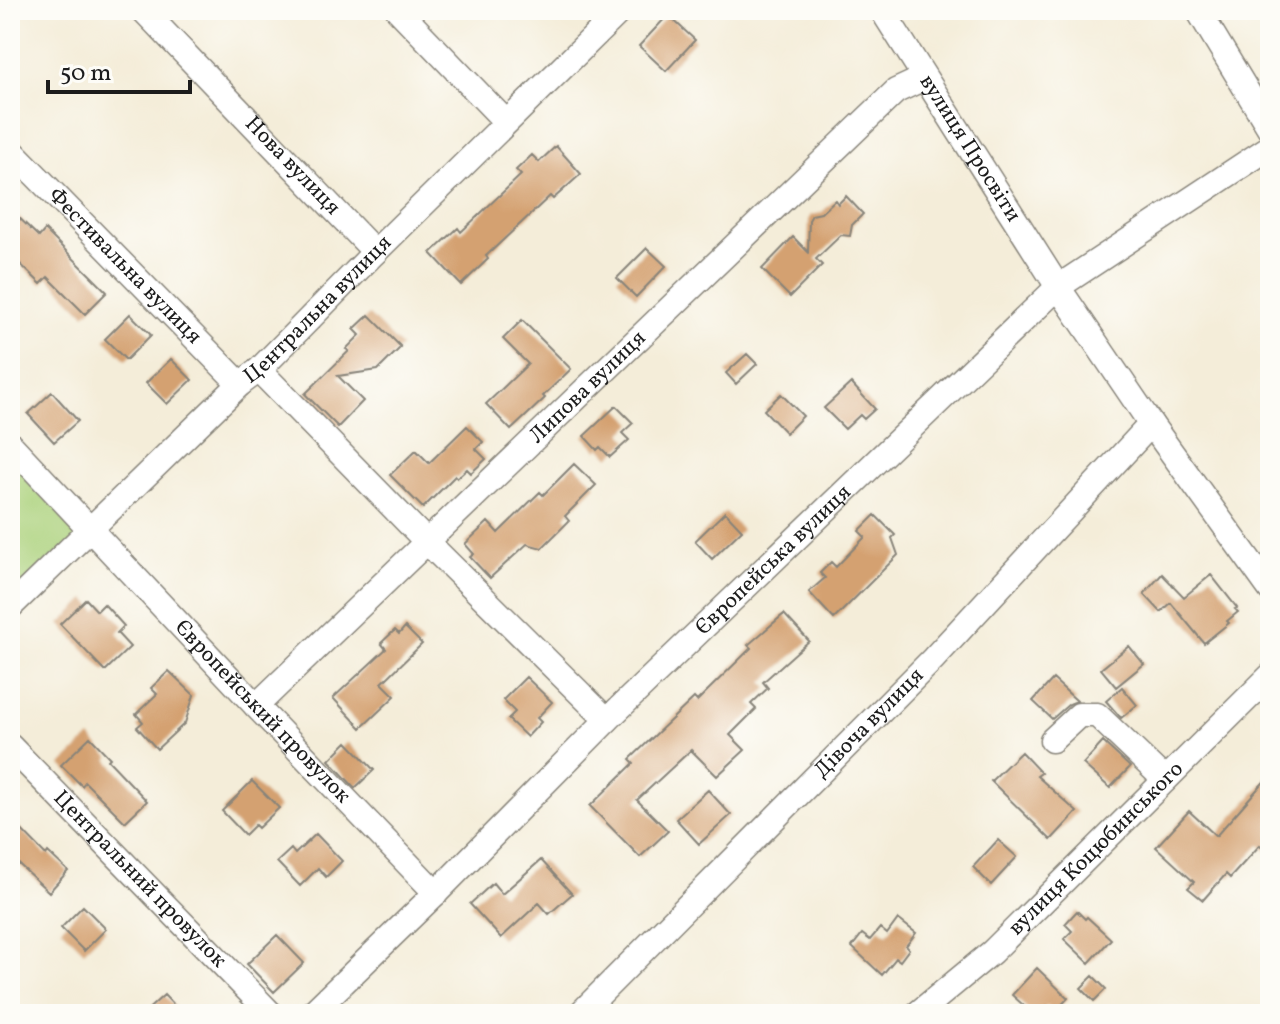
<svg xmlns="http://www.w3.org/2000/svg" width="1280" height="1024" font-family="Vollkorn,serif">
<style>
.green{fill:#abd17c;stroke:#64764c;stroke-width:2}
.building{fill:#d4a171}
.lines{fill:none;stroke-linecap:round;stroke-linejoin:round}
.minor-casing{stroke:#88847a;stroke-width:27}
.minor{stroke:#fff;stroke-width:24}
.labels{text-anchor:middle;dominant-baseline:central;stroke-width:6;stroke-linejoin:round;paint-order:stroke}
.street-label{font-size:22px;fill:#1c1c1c;stroke:#fdfcf7}
</style>
<rect width="100%" height="100%" fill="#fdfcf7"/>
<filter id="ink" filterUnits="userSpaceOnUse"><feTurbulence type="fractalNoise" baseFrequency=".0125" numOctaves="2"/><feDisplacementMap in="SourceGraphic" scale="16" xChannelSelector="R" yChannelSelector="G"/><feConvolveMatrix kernelMatrix="1 2 1 2 8 2 1 2 1" color-interpolation-filters="sRGB"/></filter>
<filter id="wash" filterUnits="userSpaceOnUse"><feTurbulence type="fractalNoise" baseFrequency=".006" numOctaves="4" result="noise"/><feDisplacementMap in="SourceGraphic" scale="32" xChannelSelector="R" yChannelSelector="G"/><feGaussianBlur stdDeviation="1.8" result="paint"/><feColorMatrix in="noise" values="0 0 0 0 0 0 0 0 0 0 0 0 0 0 0 0 0 1.4 0 .05"/><feComposite in="paint" operator="in"/></filter>
<g filter="url(#wash)">
<rect width="100%" height="100%" fill="#f4edd9"/>
<path class="green" d="M10 444 90 528 10 610Z"/>
<g id="blocks">
<path class="building" d="M668 15 695 40 666 71 639 46Z
M556 146 581 174 553 199 550 196 486 256 488 259 461 285 431 253 458 228 461 232 521 175 516 170 532 155 539 162Z
M846 196 863 214 852 225 850 236 841 235 816 259 822 265 790 297 762 269 793 237 808 252 809 220 812 215 821 213 835 200 838 204Z
M10 209 39 237 45 230 107 292 85 314 48 277 41 284 10 254Z
M647 248 666 266 636 297 617 278Z
M130 314 151 335 126 360 105 339Z
M369 315 401 347 378 370 338 376 363 401 338 427 305 394 349 351 346 349 360 335 354 329Z
M522 320 571 369 543 396 545 398 511 430 486 404 528 364 503 339Z
M747 354 757 364 736 384 726 373Z
M171 359 192 380 167 404 146 383Z
M851 383 875 409 864 419 860 415 845 429 824 408Z
M52 392 78 421 54 442 28 414Z
M781 394 803 416 786 433 764 410Z
M616 406 633 423 622 433 629 440 610 457 600 447 597 450 584 436Z
M467 426 483 442 476 449 486 459 471 473 467 469 457 478 455 476 423 508 390 475 416 450 429 463Z
M574 464 596 485 565 516 569 521 542 548 527 544 490 578 470 557 474 554 465 544 488 522 498 533 540 492 543 495Z
M725 512 742 530 712 559 695 541Z
M875 515 895 535 892 538 898 555 834 619 809 592 825 578 820 573 831 562 836 567 865 537 859 531Z
M1162 574 1184 597 1211 575 1237 608 1235 609 1238 612 1227 621 1229 623 1204 643 1171 603 1161 612 1144 594Z
M86 599 97 611 104 604 124 626 117 633 130 647 105 671 60 624Z
M784 614 809 641 763 682 768 688 751 704 756 709 730 735 745 750 717 776 691 750 637 800 668 831 640 857 590 806 634 763 630 759 694 698 697 701 751 648 748 645Z
M405 627 422 644 382 683 395 696 361 728 333 698 386 649 381 643 395 630 399 634Z
M1129 646 1144 664 1116 687 1101 669Z
M169 671 194 695 185 723 157 749 137 727 143 722 136 714 157 694 151 688Z
M526 677 552 702 537 718 541 722 527 737 508 719 515 712 503 700Z
M1053 679 1077 701 1069 704 1052 719 1033 701Z
M1122 687 1137 705 1121 718 1106 701Z
M90 737 110 758 108 760 147 801 125 822 85 782 82 786 61 765Z
M347 742 374 770 355 788 329 760Z
M1103 742 1130 767 1110 788 1083 764Z
M1021 752 1041 773 1037 776 1077 812 1051 840 991 781Z
M1270 775V854L1260 845 1230 878 1226 874 1203 900 1188 888 1194 882 1156 847 1189 811 1216 836Z
M252 781 279 808 258 828 255 825 245 835 222 811Z
M708 790 731 815 699 844 676 819Z
M10 818 46 855 48 852 68 871 49 892 10 856Z
M316 834 342 861 326 877 318 868 300 886 277 862 291 849 295 854Z
M998 840 1017 857 991 885 973 867Z
M541 860 572 894 549 914 539 903 501 938 470 904 493 883 502 894Z
M83 906 106 929 84 951 61 928Z
M1077 911 1085 919 1087 917 1111 939 1089 963 1064 939 1072 931 1065 924Z
M898 919 916 933 906 946 909 949 900 961 896 958 882 975 852 947 862 934 870 940 880 928 887 934Z
M277 935 304 963 274 992 247 964Z
M1037 968 1068 998 1054 1013 1047 1006 1040 1014H1033L1012 995Z
M1093 976 1106 989 1094 1001 1081 988Z
M164 995 182 1014H143Z"/>
</g>
</g>
<g filter="url(#ink)">
<use href="#blocks" fill-opacity="0" stroke="#88847a" stroke-width="2"/>
<g class="lines">
<g class="minor-casing">
<g id="minor">
<path id="s1" d="M143 10 375 252"/>
<path d="M398 10 506 122"/>
<path id="s2" d="M882 10 1058 287 1151 424 1270 589"/>
<path d="M1198 10 1270 129"/>
<path id="s3" d="M10 149 240 384"/>
<path d="M259 370 428 543 607 720"/>
<path id="s4" d="M10 444 256 706 436 893"/>
<path id="s5" d="M10 607 240 384 259 370 375 252 621 10"/>
<path id="s6" d="M256 706 896 91 924 78"/>
<path d="M1052 740 1079 715H1097L1165 780"/>
<path id="s7" d="M10 746 271 1014"/>
<path id="s8" d="M311 1014 436 893 607 720 1058 287 1270 147"/>
<path id="s9" d="M580 1014 933 659 1151 424"/>
<path id="s10" d="M917 1014 992 952 1270 676"/>
</g>
</g>
<use href="#minor" class="minor"/>
</g>
</g>
<g class="labels">
<g class="street-label">
<text stroke="none"><textPath href="#s2" startOffset="164">вулиця Просвіти</textPath></text>
<text stroke="none"><textPath href="#s1" startOffset="216">Нова вулиця</textPath></text>
<text stroke="none"><textPath href="#s3" startOffset="164">Фестивальна вулиця</textPath></text>
<text stroke="none"><textPath href="#s5" startOffset="428">Центральна вулиця</textPath></text>
<text stroke="none"><textPath href="#s6" startOffset="460">Липова вулиця</textPath></text>
<text stroke="none"><textPath href="#s8" startOffset="648">Європейська вулиця</textPath></text>
<text stroke="none"><textPath href="#s4" startOffset="368">Європейський провулок</textPath></text>
<text stroke="none"><textPath href="#s9" startOffset="410">Дівоча вулиця</textPath></text>
<text stroke="none"><textPath href="#s10" startOffset="244">вулиця Коцюбинського</textPath></text>
<text stroke="none"><textPath href="#s7" startOffset="186">Центральний провулок</textPath></text>
</g>
</g>
<rect width="1280" height="1024" fill="none" stroke="#fdfcf7" stroke-width="40"/>
<path d="M48 80v12h142v-12" fill="none" stroke="#1c1c1c" stroke-width="4"/>
<text x="60" y="80" font-size="24" fill="#1c1c1c" stroke="#fdfcf7" stroke-width="6" paint-order="stroke">50 m</text>
</svg>
